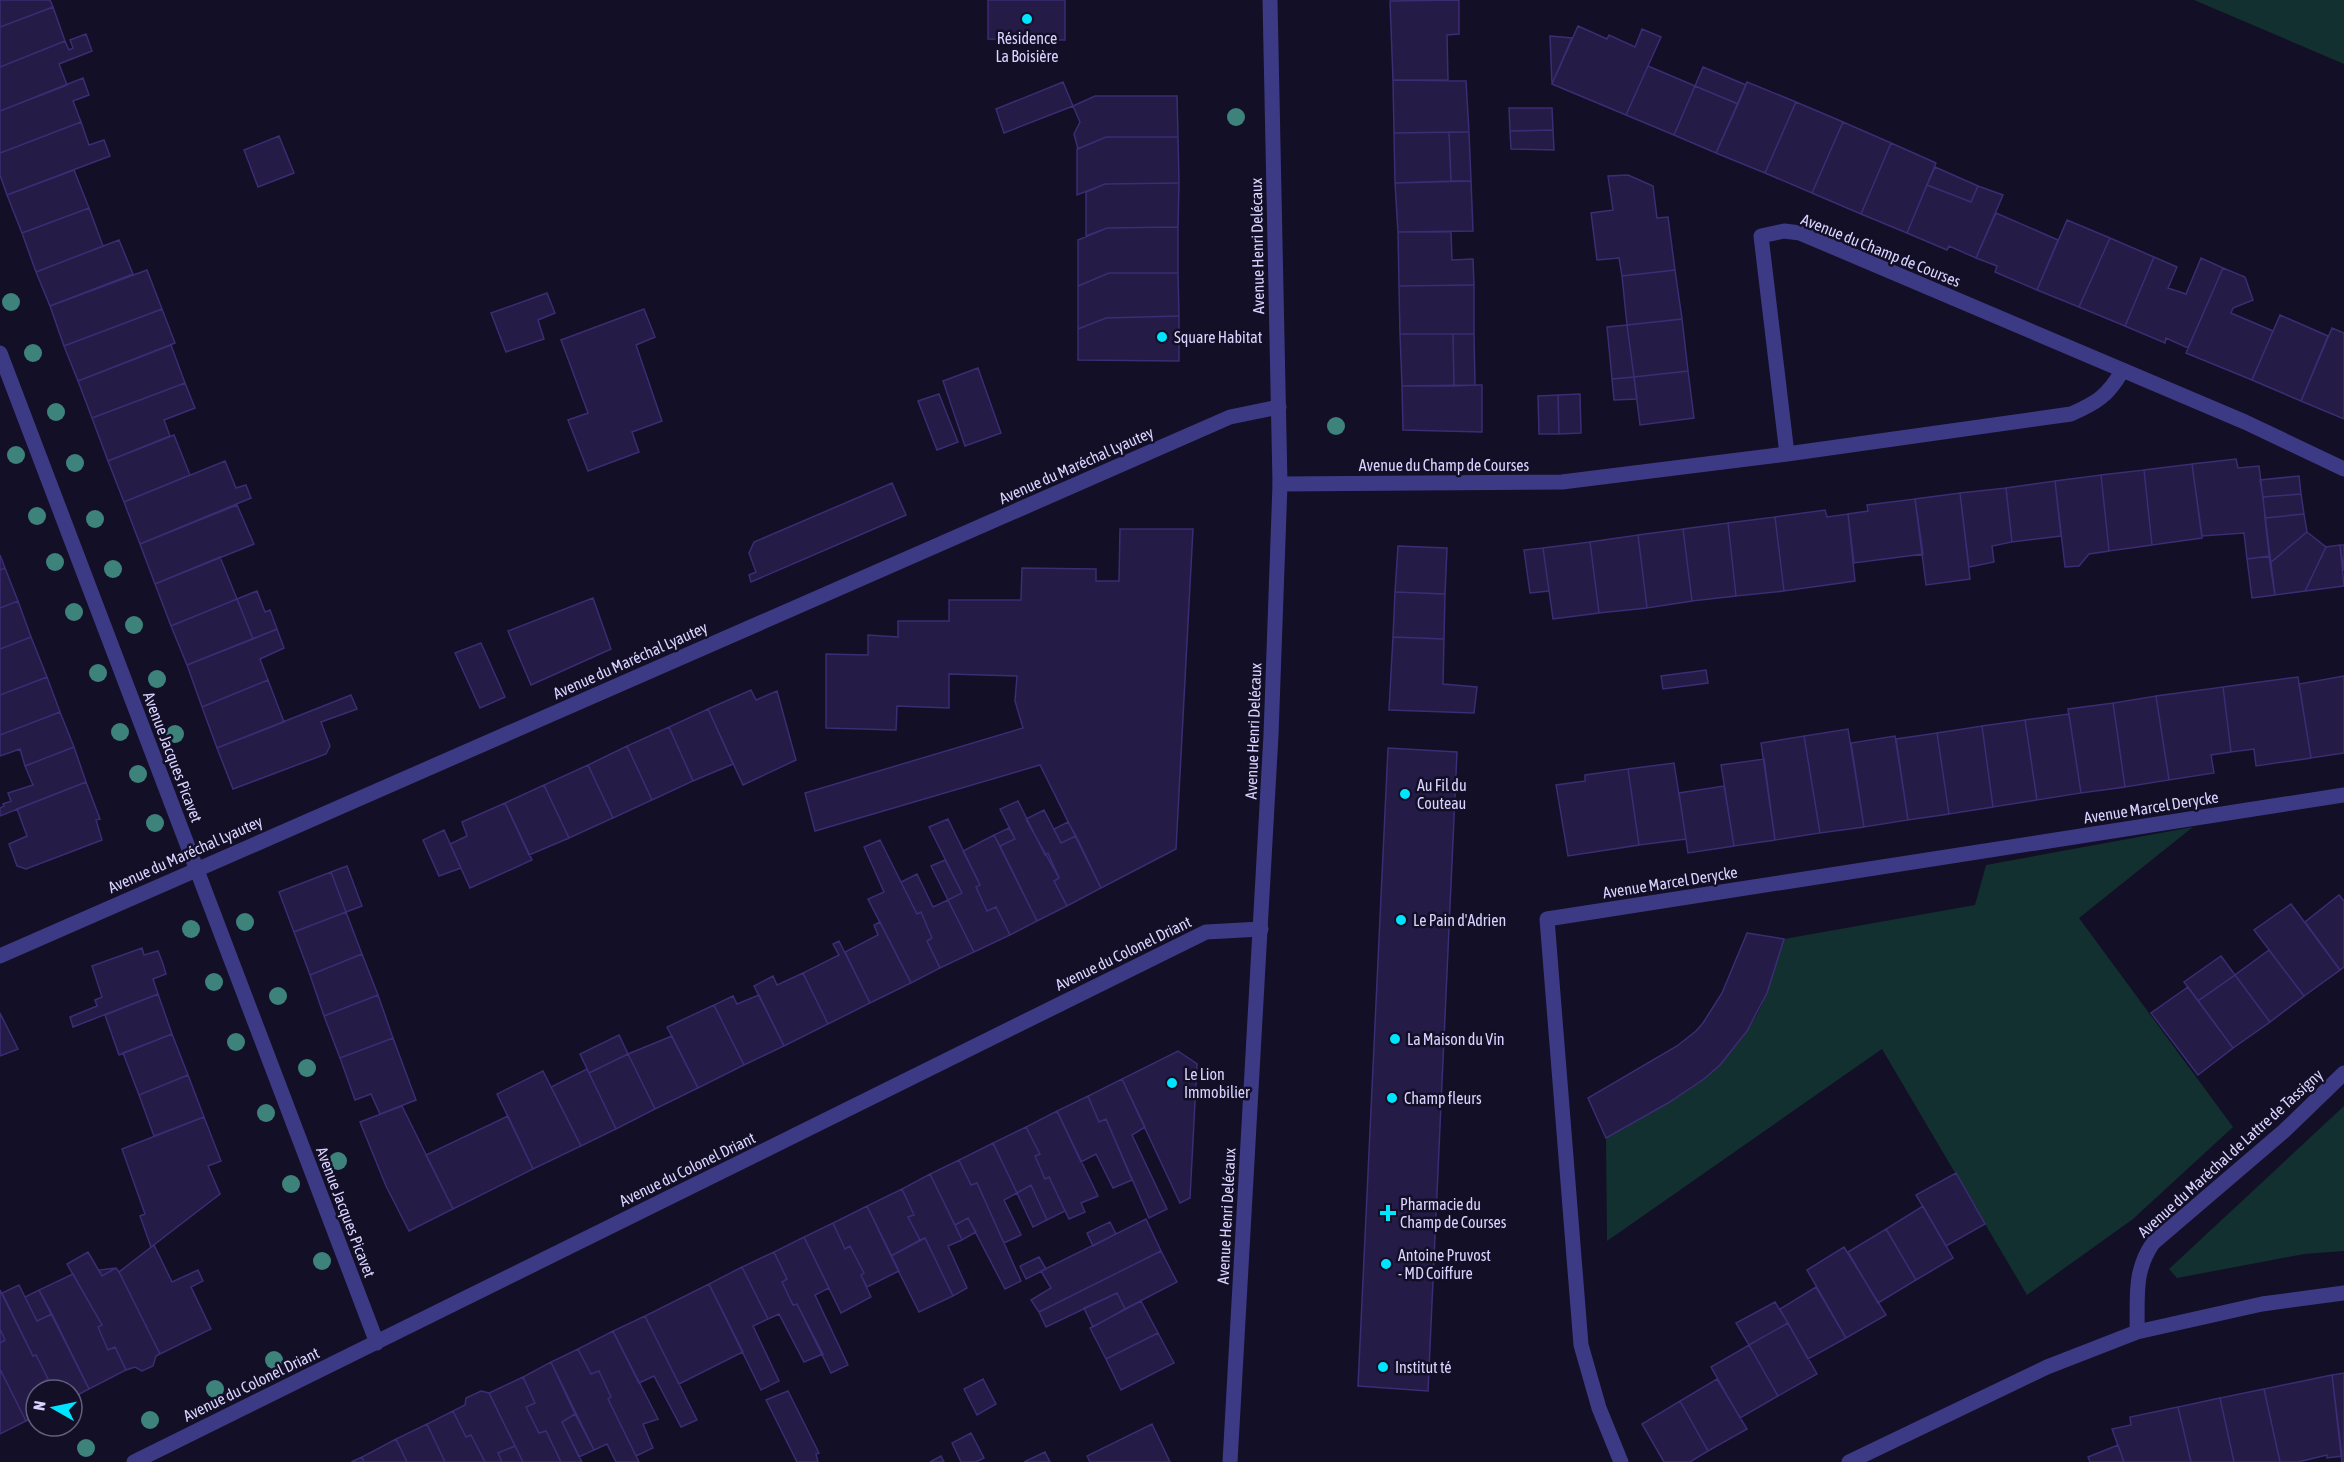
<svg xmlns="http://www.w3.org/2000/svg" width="2344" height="1462" font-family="'Asap Condensed',sans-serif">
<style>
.green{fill:#12302f}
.building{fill:#241b47;stroke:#3b2d73;stroke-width:1.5}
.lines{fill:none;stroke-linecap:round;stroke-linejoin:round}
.minor{stroke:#3d3a85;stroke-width:15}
.tertiary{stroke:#3d3a85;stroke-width:15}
.tree{fill:#3d827b}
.poi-dot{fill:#00e5ff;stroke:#130f26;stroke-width:2}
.labels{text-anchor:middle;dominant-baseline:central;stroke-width:5;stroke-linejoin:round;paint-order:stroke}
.poi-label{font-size:16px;fill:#d9d4ff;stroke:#130f26;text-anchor:start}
.street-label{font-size:16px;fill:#d9d4ff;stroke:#130f26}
</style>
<rect width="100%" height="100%" fill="#130f26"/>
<path class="green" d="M2194 0H2344V64Z
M2193 827 2079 918 2233 1127 2133 1219 2027 1295 1882 1049 1607 1241 1606 1138C1667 1104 1723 1078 1758 1013 1770 990 1776 964 1784 939L1975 905 1986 865Z
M2344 1106V1251L2304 1254 2177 1278 2169 1269Z"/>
<path class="building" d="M0 0H50L53 7 0 27Z
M988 0H1065V40L988 39Z
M1459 0V34L1447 35 1448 80H1393L1390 1Z
M53 7 65 41 0 67V27Z
M1578 26 1607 39 1609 35 1635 47 1642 29 1661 37 1626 115 1552 84Z
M86 34 92 51 59 64 67 85 0 111V67L65 41 69 50 73 48 70 40Z
M1550 36 1572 38 1552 84Z
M1648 66 1695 86 1674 135 1626 115Z
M1703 67 1746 85 1738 104 1695 86Z
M83 78 89 95 73 101 81 122 0 153V111Z
M1393 80 1466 81 1469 132 1394 133Z
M1063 82 1073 106 1004 133 996 109Z
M1747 82 1796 102 1765 173 1716 153Z
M1695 86 1738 104 1716 153 1674 135Z
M1095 96H1177L1178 137H1106L1078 149 1074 134 1080 122 1073 106Z
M1796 102 1843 122 1812 193 1765 173Z
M1509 108H1552L1553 130 1510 131Z
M81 122 89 145 104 140 110 156 7 195 0 175V153Z
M1843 122 1891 143 1861 214 1812 193Z
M1553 130 1554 150 1511 149 1510 131Z
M1449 132H1469L1471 181H1451Z
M1449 132 1451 181 1395 183 1394 133Z
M279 136 294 173 258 187 244 150Z
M1106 137H1178L1179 183 1105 184 1077 195V149Z
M1891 143 1936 163 1907 233 1861 214Z
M1935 167 1978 186 1971 202 1927 185Z
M74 170 89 208 22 233 7 195Z
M1628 175 1653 186 1657 218 1668 217 1675 270 1622 276 1619 258 1597 260 1591 213 1613 210 1608 176Z
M1471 181 1473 231 1398 232 1395 183Z
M1179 183 1178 227 1107 228 1086 236V192L1105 184Z
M1927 185 1971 202 1978 186 2003 195 1976 258 1949 246 1947 250 1907 233Z
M89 208 103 246 36 272 22 233Z
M1996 213 2058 240 2037 290 1995 272 1997 266 1976 258Z
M2067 220 2110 238 2079 307 2037 290Z
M1178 227V273H1109L1078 286V240L1107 228Z
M1398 232H1451L1452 260 1473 259 1474 285 1399 286Z
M2110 238 2154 257 2125 326 2079 307Z
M119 240 133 274 50 306 36 272Z
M2154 257 2177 267 2168 288 2186 294 2201 258 2223 268 2188 348 2166 338 2165 343 2125 326Z
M2223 268 2245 277 2253 300 2233 308 2231 313 2273 331 2252 380 2186 353Z
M147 270 162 309 64 346 50 306Z
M1675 270 1682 319 1627 325 1622 276Z
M1109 273H1178L1179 316 1106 318 1078 329V286Z
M1474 285V334H1400L1399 286Z
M547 293 555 313 538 320 544 339 506 352 491 313Z
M162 309 175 343 78 381 64 346Z
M644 309 655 337 636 345 662 421 632 432 639 452 588 471 568 420 588 413 561 340Z
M2280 315 2328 336 2301 401 2252 380Z
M1179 316V361L1078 360V329L1106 318Z
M1682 319 1688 371 1634 377 1627 325Z
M1627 325 1634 377 1612 379 1607 327Z
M2332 328 2344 333V419L2301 401Z
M1400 334H1453L1454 386H1402Z
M1453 334H1474L1475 385 1454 386Z
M171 345 185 383 92 418 78 381Z
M978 368 1001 433 965 446 943 381Z
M1688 371 1694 418 1640 425 1634 377Z
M1634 377 1637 399 1614 400 1612 379Z
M185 383 195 408 164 420 170 436 108 461 92 418Z
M1475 385H1482V432L1403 430 1402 386Z
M939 394 958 442 937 450 918 401Z
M1580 394 1581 433 1559 434 1558 395Z
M1558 395 1559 434H1539L1538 396Z
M174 435 190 475 124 502 108 461Z
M2236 459 2238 468 2259 466 2270 556 2247 559 2244 533 2202 536 2192 464Z
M225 461 236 488 246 485 251 498 140 544 124 502Z
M2192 464 2202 538 2152 545 2144 470Z
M2144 470 2152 545 2109 551 2101 475Z
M2101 475 2109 551 2089 554 2079 566 2065 567 2055 481Z
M2299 476 2301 494 2263 497 2260 480Z
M2055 481 2061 536 2012 542 2006 488Z
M892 483 906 515 751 582 749 575 756 572 749 553 754 542Z
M2006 488 2012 542 1992 546 1994 562 1969 567 1960 493Z
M1960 493 1970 579 1926 585 1915 499Z
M2301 494 2304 514 2265 518 2263 497Z
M1915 499 1923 554 1854 563 1848 514 1868 511 1867 505Z
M237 505 254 544 155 584 140 544Z
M1825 510 1827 517 1848 514 1855 581 1784 591 1775 517Z
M2304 514 2307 532 2270 563 2265 518Z
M1775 517 1784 591 1736 596 1728 523Z
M1728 523 1736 596 1692 601 1683 529Z
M1120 529H1193L1176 849 1101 888 1040 765 815 831 805 793 1023 728 1015 701 1017 676 949 674V708L897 706 896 730 826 728V654L868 655V635L898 637V621H949V600H1021L1022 568 1096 569V581H1119Z
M1683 529 1692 601 1647 608 1638 535Z
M2307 532 2326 547 2305 591 2275 595 2270 563Z
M1638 535 1647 608 1599 613 1590 542Z
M1590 542 1599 613 1553 619 1543 548Z
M2340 545H2344V571Z
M2340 545 2344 586 2305 591 2326 547Z
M1398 546 1447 548 1445 594 1395 592Z
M1543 548 1549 591 1530 593 1524 550Z
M0 555 5 568 0 570Z
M2270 556 2275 595 2252 598 2247 559Z
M220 557 237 599 171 626 155 584Z
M5 568 18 601 0 608V570Z
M257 591 265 612 270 610 277 629 253 639 237 599Z
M1395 592 1445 594 1444 639 1393 637Z
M593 598 611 649 531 685 508 631Z
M237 599 253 639 187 665 171 626Z
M18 601 31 637 0 649V608Z
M277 629 284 648 260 659 268 680 202 707 187 665Z
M31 637 47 677 0 695V649Z
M1393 637 1444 639 1443 684 1477 687 1474 713 1389 710Z
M481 643 505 697 480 708 455 653Z
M1706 670 1708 683 1663 689 1661 676Z
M2344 676V753L2311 758 2299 684Z
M47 677 60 712 0 735V695Z
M2298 677 2311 758 2256 766 2254 749 2231 752 2223 687Z
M268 680 284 722 217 748 202 707Z
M2223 687 2231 752 2211 755 2214 773 2169 780 2156 696Z
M751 690 756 700 777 691 796 760 743 785 708 709Z
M351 695 357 709 321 722 330 746 326 754 233 789 217 748Z
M2156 696 2169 780 2125 787 2113 703Z
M2113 703 2125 787 2081 793 2068 709Z
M708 709 733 764 693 781 669 727Z
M60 712 74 747 25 766 20 749 0 756V735Z
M2069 714 2081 793 2037 800 2025 720Z
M2025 720 2037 800 1993 807 1982 726Z
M1982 726 1993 807 1949 814 1937 733Z
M669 727 693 781 652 800 627 746Z
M1848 729 1864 827 1820 833 1804 736Z
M1937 733 1949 814 1908 820 1896 739Z
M1804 736 1820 833 1775 840 1761 743Z
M1895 736 1908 820 1864 827 1851 743Z
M627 746 652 800 613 818 588 765Z
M74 747 86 782 0 816V808L4 806 3 804 11 801 8 793 33 785 25 766Z
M1388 748 1457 752 1428 1391 1358 1386Z
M1764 759 1775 840 1734 846 1721 765Z
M1674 763 1686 839 1639 845 1628 769Z
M588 765 613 818 569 838 544 785Z
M1628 769 1639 845 1568 856 1556 785 1585 781V775Z
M86 782 100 819 96 820 102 840 26 869 17 866 9 844 27 836 17 809Z
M544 785 569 838 529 855 505 803Z
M1724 786 1734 846 1688 853 1679 793Z
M1018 801 1045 855 1048 853 1059 878 1054 881 1067 906 1037 921 1000 846 1015 839 1000 809Z
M505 803 532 860 470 888 450 844 467 836 462 822Z
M1044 810 1061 843 1076 836 1101 888 1067 906 1054 881 1059 878 1026 819Z
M948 819 980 885 976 887 987 911 996 907 1010 935 974 952 948 900 962 893 929 827Z
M1068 822 1076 836 1061 843 1054 829Z
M1009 828 1015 839 1000 846 994 835Z
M444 830 461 868 439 876 423 840Z
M994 835 1037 921 1010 935 996 907 987 911 976 887 980 885 963 851Z
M880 840 917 914 921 912 932 938 927 941 940 968 911 983 868 899 884 892 864 847Z
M945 860 962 893 948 900 931 866Z
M347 866 362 906 346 912 331 872Z
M331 872 346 912 294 932 279 892Z
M917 874 933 907 948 900 974 952 940 968 927 941 932 938 921 912 917 914 901 882Z
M2339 895 2344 901V967L2340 970 2305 922Z
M2291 904 2340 970 2304 996 2254 930Z
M346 912 362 954 310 975 294 932Z
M880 922 911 983 870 1003 845 952 878 935 874 925Z
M1747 933 1784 939 1767 993 1747 1031 1720 1065 1704 1079 1668 1103 1606 1138 1588 1098 1677 1046 1696 1031 1703 1023 1722 993Z
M839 941 870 1003 828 1024 803 973 839 955 833 944Z
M142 948 144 955 158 951 163 964 166 974 153 979 158 994 73 1027 70 1017 97 1006 95 1000 102 997 92 966Z
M2269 950 2304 996 2270 1022 2235 975Z
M362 954 378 995 324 1016 310 975Z
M2221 956 2235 975 2198 1001 2184 982Z
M803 973 828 1024 784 1046 754 986 773 976 777 985Z
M2235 975 2270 1022 2233 1048 2198 1001Z
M2188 987 2233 1048 2198 1075 2151 1013Z
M158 994 172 1034 119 1055 105 1015Z
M378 995 393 1038 340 1058 324 1016Z
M759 995 784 1046 744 1065 714 1005 733 996 737 1004Z
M714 1005 744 1065 698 1088 667 1027Z
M0 1013 18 1049 0 1056Z
M172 1034 188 1075 139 1095 123 1053Z
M619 1035 628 1054 589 1073 580 1054Z
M672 1036 698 1088 655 1109 628 1054Z
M393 1038 416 1100 380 1114 371 1094 355 1100 340 1058Z
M1178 1051 1197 1064 1190 1198 1180 1203 1122 1079Z
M628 1054 655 1109 616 1129 589 1073Z
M587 1069 616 1129 581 1146 551 1087Z
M543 1071 581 1146 533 1169 497 1094Z
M188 1075 204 1117 154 1136 139 1095Z
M1122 1079 1145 1127 1132 1135 1167 1209 1149 1218 1106 1119 1099 1122 1088 1096Z
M1088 1096 1099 1122 1106 1119 1132 1180 1113 1188 1096 1154 1081 1162 1057 1111Z
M402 1106 453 1209 409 1231 386 1186 360 1122Z
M1057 1111 1098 1196 1081 1203 1085 1212 1069 1219 1049 1177 1045 1179 1035 1156 1040 1154 1026 1127Z
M508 1116 533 1169 453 1209 426 1155Z
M204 1117 221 1161 208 1166 220 1194 151 1247 140 1216 145 1214 122 1149Z
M1026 1127 1040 1154 1035 1156 1045 1179 1049 1177 1065 1211 1047 1220 1031 1185 1017 1193 993 1143Z
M993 1143 1017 1193 1004 1200 1021 1235 1004 1243 977 1183 971 1185 959 1160Z
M959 1160 971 1185 977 1183 1021 1281 1005 1289 968 1218 955 1225 930 1174Z
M1956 1173 1985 1224 1946 1246 1916 1195Z
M930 1174 962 1240 948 1246 967 1288 953 1296 925 1238 920 1240 908 1217 914 1215 902 1189Z
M1031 1185 1047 1220 1033 1227 1017 1193Z
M902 1189 914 1215 908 1217 920 1240 891 1256 867 1206Z
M867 1206 899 1271 867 1287 861 1275 864 1273 850 1246 845 1249 833 1223Z
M1923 1206 1953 1258 1916 1280 1886 1229Z
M968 1218 976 1232 962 1240 955 1225Z
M1146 1219 1161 1251 1039 1312 1031 1300 1051 1288 1041 1271Z
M1110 1222 1116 1234 1093 1246 1087 1233Z
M833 1223 845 1249 850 1246 864 1273 861 1275 871 1297 841 1313 804 1237Z
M1886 1229 1916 1280 1878 1303 1848 1252Z
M804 1237 829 1288 815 1295 848 1365 831 1373 797 1304 793 1305 782 1282 787 1279 774 1252Z
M925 1238 953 1296 919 1312 891 1256Z
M154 1245 172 1282 198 1270 203 1281 191 1287 211 1329 160 1354 119 1272Z
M1844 1247 1886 1315 1846 1338 1807 1270Z
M1161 1251 1177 1282 1125 1309 1117 1293 1046 1327 1039 1312Z
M88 1252 102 1276 116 1268 119 1272 160 1354 156 1356 153 1366 142 1371 135 1367 126 1370 115 1347 108 1350 98 1327 102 1325 67 1264Z
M774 1252 787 1279 782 1282 793 1305 797 1304 823 1354 804 1362 779 1314 768 1319 742 1267Z
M1039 1257 1046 1269 1026 1279 1020 1266Z
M742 1267 768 1319 753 1326 779 1381 761 1390 709 1284Z
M116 1268 102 1276 99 1270Z
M73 1274 102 1325 98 1327 108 1350 115 1347 126 1370 89 1389 39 1290Z
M709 1284 743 1352 679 1384 645 1316Z
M19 1285 37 1321 52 1314 89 1389 72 1398V1390H48L43 1382 48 1379 36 1355 33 1356 2 1293Z
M1816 1287 1846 1338 1808 1359 1780 1309Z
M0 1290 33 1356 36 1355 48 1379 43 1382 48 1390H36V1416L26 1421 0 1369V1343L5 1340 0 1329Z
M39 1290 52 1314 37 1321 25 1297Z
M1117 1293 1125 1309 1093 1327 1084 1308Z
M1141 1301 1158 1333 1106 1359 1090 1328Z
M1775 1302 1788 1323 1749 1345 1736 1323Z
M645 1316 697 1420 681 1427 654 1376 639 1383 613 1331Z
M1788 1323 1817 1374 1778 1396 1749 1345Z
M0 1329 5 1340 0 1343Z
M613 1331 658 1419 643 1424 653 1448 636 1456 608 1399 611 1397 599 1371 591 1374 578 1349Z
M1158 1333 1174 1363 1121 1390 1106 1359Z
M1749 1345 1778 1396 1740 1418 1711 1367Z
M578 1349 591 1374 599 1371 611 1397 608 1399 639 1462H616L607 1444 594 1450 551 1362Z
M551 1362 575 1414 562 1422 582 1462H561L546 1431 539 1433 526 1407 535 1403 523 1377Z
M0 1369 26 1421 0 1434Z
M2344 1373V1462H2342L2332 1375Z
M2332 1375 2342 1456 2327 1458V1455L2298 1462H2280L2264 1389Z
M523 1377 535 1403 526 1407 539 1433 546 1431 561 1462H523L489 1393Z
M983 1379 996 1404 977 1415 964 1389Z
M1717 1379 1747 1429 1708 1451 1680 1401Z
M2264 1389 2280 1462H2234L2220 1398Z
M481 1391 489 1393 515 1446 498 1453 502 1462H485L471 1435 466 1437 453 1411 465 1405 466 1398Z
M788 1391 819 1453 816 1454 818 1462H797L766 1400Z
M2220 1398 2234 1462H2191L2178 1407Z
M1680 1401 1708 1451 1690 1462H1664L1642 1424Z
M2178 1407 2191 1462H2124L2112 1429 2131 1425 2130 1417Z
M453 1411 466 1437 471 1435 485 1462H445L427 1424Z
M575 1414 594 1450 579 1457 562 1422Z
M427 1424 445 1462H407L396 1439Z
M1152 1424 1170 1462H1090L1087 1456Z
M971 1433 984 1458 976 1462H961L952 1443Z
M396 1439 407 1462H364L362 1457Z
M2118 1445 2124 1462H2090L2088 1457Z
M515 1446 523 1462H502L498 1453Z
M1045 1452 1050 1462H1024Z
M941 1456 944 1462H930Z
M362 1457 364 1462H351Z"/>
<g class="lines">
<path class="minor" d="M0 353 377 1343
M1787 454 1761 236 1784 231 1800 233 2245 422 2344 469
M1280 484 1562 482 1787 454 2071 414C2096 403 2108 396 2122 371
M0 956 1230 417 1279 407
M2137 1332C2138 1298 2133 1272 2153 1243L2284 1131 2344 1073
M134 1462 1206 932 1261 929
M1621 1462 1599 1408 1581 1345 1547 919 2344 795
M1849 1462 2047 1367 2137 1332 2262 1304 2344 1293"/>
<path class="tertiary" d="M1230 1462 1271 735 1280 484 1270 0"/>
</g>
<g class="tree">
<circle cx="1236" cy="117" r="9"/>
<circle cx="11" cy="302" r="9"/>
<circle cx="33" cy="353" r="9"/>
<circle cx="56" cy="412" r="9"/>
<circle cx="1336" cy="426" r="9"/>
<circle cx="16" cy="455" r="9"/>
<circle cx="75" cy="463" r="9"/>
<circle cx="37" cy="516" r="9"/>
<circle cx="95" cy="519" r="9"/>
<circle cx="55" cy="562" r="9"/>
<circle cx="113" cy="569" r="9"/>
<circle cx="74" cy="612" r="9"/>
<circle cx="134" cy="625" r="9"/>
<circle cx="98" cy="673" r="9"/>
<circle cx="157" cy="679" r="9"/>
<circle cx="120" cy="732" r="9"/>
<circle cx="175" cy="734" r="9"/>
<circle cx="138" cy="774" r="9"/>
<circle cx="155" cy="823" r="9"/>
<circle cx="245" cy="922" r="9"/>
<circle cx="191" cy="929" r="9"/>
<circle cx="214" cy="982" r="9"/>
<circle cx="278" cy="996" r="9"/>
<circle cx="236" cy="1042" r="9"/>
<circle cx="307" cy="1068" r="9"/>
<circle cx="266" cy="1113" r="9"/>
<circle cx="338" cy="1161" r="9"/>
<circle cx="291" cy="1184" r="9"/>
<circle cx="322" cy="1261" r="9"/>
<circle cx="274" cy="1360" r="9"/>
<circle cx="215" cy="1389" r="9"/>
<circle cx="150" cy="1420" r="9"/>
<circle cx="86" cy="1448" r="9"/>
</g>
<g class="poi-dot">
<circle cx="1027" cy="19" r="6"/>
<circle cx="1162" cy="337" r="6"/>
<circle cx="1405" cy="794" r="6"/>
<circle cx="1401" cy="920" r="6"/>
<circle cx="1395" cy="1039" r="6"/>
<circle cx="1172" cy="1083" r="6"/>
<circle cx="1392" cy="1098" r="6"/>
<path d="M1385 1204h6v6h6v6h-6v6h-6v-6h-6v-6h6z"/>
<circle cx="1386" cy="1264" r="6"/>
<circle cx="1383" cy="1367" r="6"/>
</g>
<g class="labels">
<g class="poi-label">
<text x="1027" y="38" text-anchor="middle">Résidence<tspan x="1027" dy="18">La Boisière</tspan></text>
<text x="1174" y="337">Square Habitat</text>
<text x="1417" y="785">Au Fil du<tspan x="1417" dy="18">Couteau</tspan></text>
<text x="1413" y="920">Le Pain d'Adrien</text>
<text x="1407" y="1039">La Maison du Vin</text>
<text x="1184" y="1074">Le Lion<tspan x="1184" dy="18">Immobilier</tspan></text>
<text x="1404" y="1098">Champ fleurs</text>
<text x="1400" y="1204">Pharmacie du<tspan x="1400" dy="18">Champ de Courses</tspan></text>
<text x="1398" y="1255">Antoine Pruvost<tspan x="1398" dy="18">- MD Coiffure</tspan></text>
<text x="1395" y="1367">Institut té</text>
</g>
<g class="street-label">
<text transform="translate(1257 246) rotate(-91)">Avenue Henri Delécaux</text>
<text transform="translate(1881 250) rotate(22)">Avenue du Champ de Courses</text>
<text transform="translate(1076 465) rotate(-24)">Avenue du Maréchal Lyautey</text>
<text x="1444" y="465">Avenue du Champ de Courses</text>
<text transform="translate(630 660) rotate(-24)">Avenue du Maréchal Lyautey</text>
<text transform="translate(1253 731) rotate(-88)">Avenue Henri Delécaux</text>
<text transform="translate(173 757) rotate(69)">Avenue Jacques Picavet</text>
<text transform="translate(2151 807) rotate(-9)">Avenue Marcel Derycke</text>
<text transform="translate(185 854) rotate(-24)">Avenue du Maréchal Lyautey</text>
<text transform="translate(1670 882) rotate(-9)">Avenue Marcel Derycke</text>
<text transform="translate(1123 953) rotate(-26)">Avenue du Colonel Driant</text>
<text transform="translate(2230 1153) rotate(-42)">Avenue du Maréchal de Lattre de Tassigny</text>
<text transform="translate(687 1169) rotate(-26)">Avenue du Colonel Driant</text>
<text transform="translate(346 1212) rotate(69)">Avenue Jacques Picavet</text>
<text transform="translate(1226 1216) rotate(-87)">Avenue Henri Delécaux</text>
<text transform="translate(251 1384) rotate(-26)">Avenue du Colonel Driant</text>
</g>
</g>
<g transform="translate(54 1408) rotate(279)"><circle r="28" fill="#130f26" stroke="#625e7d" stroke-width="1.5"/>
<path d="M0-4.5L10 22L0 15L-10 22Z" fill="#00e5ff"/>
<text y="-9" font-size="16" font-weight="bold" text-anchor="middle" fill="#d9d4ff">N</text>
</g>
</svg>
